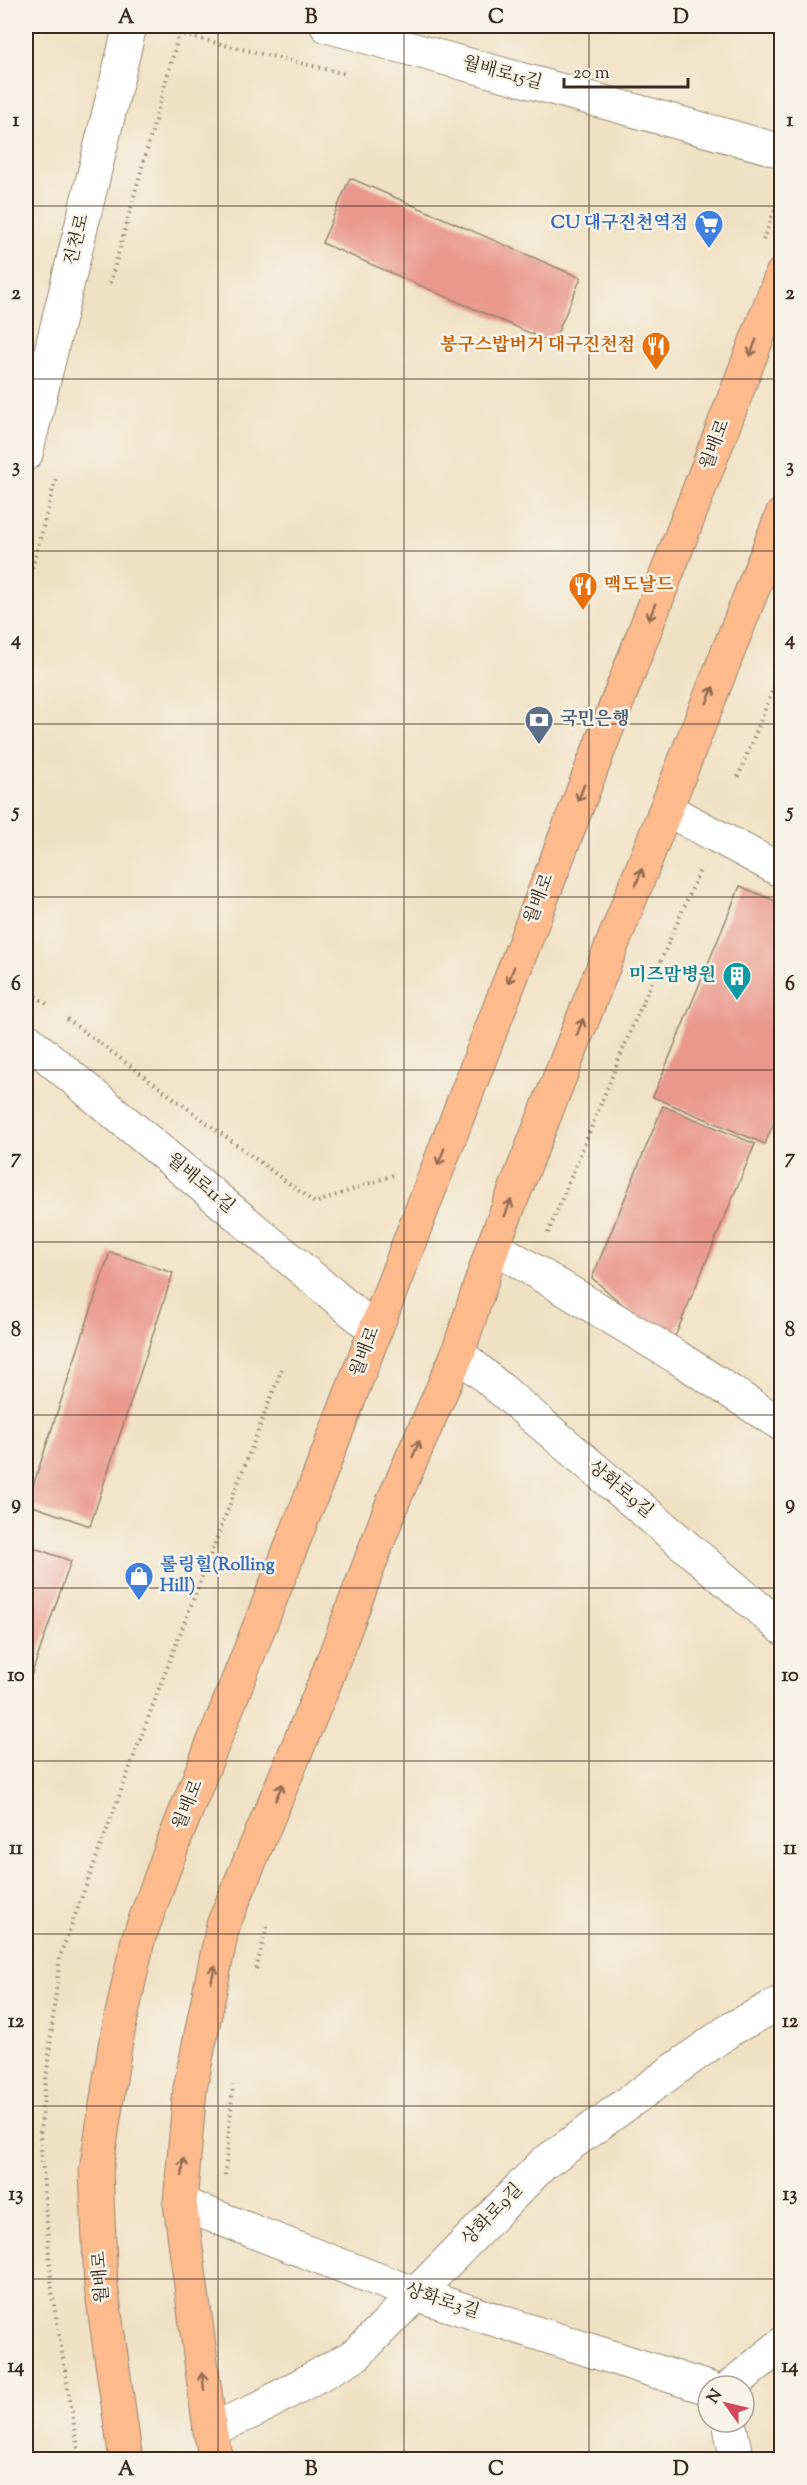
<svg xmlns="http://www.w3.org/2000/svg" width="807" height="2485" font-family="'Sorts Mill Goudy','Noto Serif KR',serif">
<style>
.building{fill:#e9988b}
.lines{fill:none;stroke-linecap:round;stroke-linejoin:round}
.street-casing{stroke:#968670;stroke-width:35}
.primary-casing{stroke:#968670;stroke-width:35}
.path{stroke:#968670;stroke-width:4;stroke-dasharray:1.5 4.5;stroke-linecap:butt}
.street{stroke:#fff;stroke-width:33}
.primary{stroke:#fcba8d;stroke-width:33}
.oneway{stroke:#926b50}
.grid{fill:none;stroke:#3b2a1e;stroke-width:1.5;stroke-opacity:0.55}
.labels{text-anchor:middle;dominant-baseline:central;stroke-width:5;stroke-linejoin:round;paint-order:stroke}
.street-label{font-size:18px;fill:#3b2a1e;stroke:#f7f3e8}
.shop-label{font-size:18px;font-weight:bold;fill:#366cbe;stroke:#f7f3e8;text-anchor:end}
.food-label{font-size:18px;font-weight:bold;fill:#c56008;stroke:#f7f3e8;text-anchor:end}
.service-label{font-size:18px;font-weight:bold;fill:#4e5e75;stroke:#f7f3e8;text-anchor:start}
.culture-label{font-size:18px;font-weight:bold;fill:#0d838f;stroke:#f7f3e8;text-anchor:end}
.neatline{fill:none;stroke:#3b2a1e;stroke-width:2}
.grid-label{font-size:20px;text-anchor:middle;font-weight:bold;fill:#3b2a1e}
</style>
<rect width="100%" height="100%" fill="#f7f3e8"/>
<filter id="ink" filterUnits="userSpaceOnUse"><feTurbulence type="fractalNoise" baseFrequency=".0167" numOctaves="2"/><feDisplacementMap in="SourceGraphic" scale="12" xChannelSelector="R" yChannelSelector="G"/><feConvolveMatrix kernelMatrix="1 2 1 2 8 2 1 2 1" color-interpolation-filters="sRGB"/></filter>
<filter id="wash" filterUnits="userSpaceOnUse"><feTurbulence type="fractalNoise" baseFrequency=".008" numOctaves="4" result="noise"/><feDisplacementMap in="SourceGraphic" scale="24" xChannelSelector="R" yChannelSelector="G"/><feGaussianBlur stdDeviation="1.35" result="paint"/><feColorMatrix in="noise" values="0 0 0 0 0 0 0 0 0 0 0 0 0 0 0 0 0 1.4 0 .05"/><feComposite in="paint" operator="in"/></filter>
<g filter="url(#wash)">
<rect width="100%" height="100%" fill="#f0e1c3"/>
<g id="blocks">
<path class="building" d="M350 178 581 278 553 343 322 243Z
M740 886 782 904V1103L765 1144 653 1097Z
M663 1106 755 1144 671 1346 592 1278Z
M110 1252 173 1273 90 1526 27 1504Z
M26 1545 71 1561 26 1690Z"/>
</g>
</g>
<g filter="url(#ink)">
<use href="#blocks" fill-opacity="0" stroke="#968670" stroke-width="1.5"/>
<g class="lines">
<g class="street-casing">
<path id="street" d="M327 26 782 151
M26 454 130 26
M666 809 782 871
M26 1039 375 1330
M493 1246 677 1357 782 1425
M458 1353 782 1628
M180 2203 415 2294 708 2388
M731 2386 782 2344
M729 2422 737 2460
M210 2430 254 2411 357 2354 543 2164 731 2029 782 2002"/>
</g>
<g class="primary-casing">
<path id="primary" d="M126 2460 101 2286 96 2171 115 2046 138 1940 171 1849 320 1474 782 274
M216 2460 210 2430 180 2203 190 2089 223 1925 325 1682 394 1499 458 1353 493 1246 782 515"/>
</g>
<path class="path" d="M763 240 782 191
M110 283 179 34 346 74
M26 591 56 478
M738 777 782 667
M26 989 47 1004
M67 1019 315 1203 393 1175
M548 1233 633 1025 700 870
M256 1969 268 1924
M225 2175 233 2085
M267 2452 268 2460
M80 2460 52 2292 40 2133 60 1956 160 1686 283 1366"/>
<use href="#street" class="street"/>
<use href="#primary" class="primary"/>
</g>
<defs><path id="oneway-shaft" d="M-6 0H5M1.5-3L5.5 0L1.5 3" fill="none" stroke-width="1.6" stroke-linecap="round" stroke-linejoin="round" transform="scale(1.5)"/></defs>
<g class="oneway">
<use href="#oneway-shaft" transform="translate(753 348) rotate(111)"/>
<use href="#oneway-shaft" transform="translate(652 612) rotate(111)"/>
<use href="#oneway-shaft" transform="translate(710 695) rotate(-68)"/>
<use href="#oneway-shaft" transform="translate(581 793) rotate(111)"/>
<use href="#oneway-shaft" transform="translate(639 877) rotate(-69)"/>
<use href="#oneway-shaft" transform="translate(511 975) rotate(111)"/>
<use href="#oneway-shaft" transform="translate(580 1027) rotate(-68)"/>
<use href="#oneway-shaft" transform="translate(441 1157) rotate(111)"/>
<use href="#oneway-shaft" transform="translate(508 1208) rotate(-68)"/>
<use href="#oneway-shaft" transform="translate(416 1449) rotate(-67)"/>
<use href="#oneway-shaft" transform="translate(279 1792) rotate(-67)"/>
<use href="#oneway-shaft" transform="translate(213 1974) rotate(-78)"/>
<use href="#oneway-shaft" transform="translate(183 2167) rotate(-85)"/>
<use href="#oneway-shaft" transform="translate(203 2381) rotate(-97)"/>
</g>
</g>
<path class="grid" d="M218 26V2460M404 26V2460M589 26V2460M26 206H782M26 379H782M26 551H782M26 724H782M26 897H782M26 1070H782M26 1242H782M26 1415H782M26 1588H782M26 1761H782M26 1934H782M26 2106H782M26 2279H782"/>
<defs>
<g id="supermarket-pin" transform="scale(1.5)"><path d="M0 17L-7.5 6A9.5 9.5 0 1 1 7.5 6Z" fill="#3f7fe0" stroke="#f7f3e8"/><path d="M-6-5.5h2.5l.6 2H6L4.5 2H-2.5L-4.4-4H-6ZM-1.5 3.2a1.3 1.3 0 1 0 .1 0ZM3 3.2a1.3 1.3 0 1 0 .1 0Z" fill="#fff"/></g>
<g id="restaurant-pin" transform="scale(1.5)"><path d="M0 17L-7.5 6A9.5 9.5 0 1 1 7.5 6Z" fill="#e8710a" stroke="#f7f3e8"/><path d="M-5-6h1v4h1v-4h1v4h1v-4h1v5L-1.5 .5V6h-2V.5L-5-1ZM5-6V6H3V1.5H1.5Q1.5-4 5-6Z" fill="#fff"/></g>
<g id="bank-pin" transform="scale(1.5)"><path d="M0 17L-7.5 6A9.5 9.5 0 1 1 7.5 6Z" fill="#5c6f8a" stroke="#f7f3e8"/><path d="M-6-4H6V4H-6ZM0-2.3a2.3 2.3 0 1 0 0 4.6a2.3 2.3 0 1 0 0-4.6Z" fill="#fff"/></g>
<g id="building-pin" transform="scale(1.5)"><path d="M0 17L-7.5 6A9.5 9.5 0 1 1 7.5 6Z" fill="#0f9aa8" stroke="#f7f3e8"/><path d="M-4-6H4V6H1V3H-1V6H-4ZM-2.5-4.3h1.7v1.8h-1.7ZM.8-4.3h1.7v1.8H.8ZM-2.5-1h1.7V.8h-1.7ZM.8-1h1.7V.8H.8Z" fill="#fff"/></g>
<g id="shop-pin" transform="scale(1.5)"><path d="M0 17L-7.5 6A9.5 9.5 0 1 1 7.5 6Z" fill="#3f7fe0" stroke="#f7f3e8"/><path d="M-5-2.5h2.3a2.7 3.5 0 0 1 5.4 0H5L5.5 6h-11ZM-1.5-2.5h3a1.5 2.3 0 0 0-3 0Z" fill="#fff"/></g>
</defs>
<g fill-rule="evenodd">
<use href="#supermarket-pin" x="709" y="224"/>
<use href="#restaurant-pin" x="656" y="346"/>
<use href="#restaurant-pin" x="583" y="586"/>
<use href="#bank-pin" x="539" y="720"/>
<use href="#building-pin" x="737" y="976"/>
<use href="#shop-pin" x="139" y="1576"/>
</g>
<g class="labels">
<g class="street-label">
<text transform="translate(502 74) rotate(15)">월배로15길</text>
<text transform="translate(78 240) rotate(-76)">진천로</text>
<text transform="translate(716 445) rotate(-69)">월배로</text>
<text transform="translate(540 899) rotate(-69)">월배로</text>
<text transform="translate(200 1184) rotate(40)">월배로11길</text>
<text transform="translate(366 1352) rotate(-69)">월배로</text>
<text transform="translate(620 1490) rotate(40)">상화로9길</text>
<text transform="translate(189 1805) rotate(-68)">월배로</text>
<text transform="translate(493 2215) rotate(-46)">상화로9길</text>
<text transform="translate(102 2277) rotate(-94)">월배로</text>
<text transform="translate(442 2302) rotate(18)">상화로3길</text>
</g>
<g class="shop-label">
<text x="688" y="224">CU 대구진천역점</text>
<text x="160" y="1566" text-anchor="start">롤링힐(Rolling<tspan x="160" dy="21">Hill)</tspan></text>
</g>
<g class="food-label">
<text x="635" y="346">봉구스밥버거 대구진천점</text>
<text x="604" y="586" text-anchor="start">맥도날드</text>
</g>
<g class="service-label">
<text x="560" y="720">국민은행</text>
</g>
<g class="culture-label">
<text x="716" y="976">미즈맘병원</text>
</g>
</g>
<rect width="807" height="2485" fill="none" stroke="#f7f3e8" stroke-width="66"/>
<g transform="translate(726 2404) rotate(304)"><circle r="28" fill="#f7f3e8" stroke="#aca397" stroke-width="1.5"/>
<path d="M0-4.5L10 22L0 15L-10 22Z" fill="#d1495b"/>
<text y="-9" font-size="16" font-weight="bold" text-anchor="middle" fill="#3b2a1e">N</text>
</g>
<path d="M564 78v9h124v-9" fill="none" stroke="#3b2a1e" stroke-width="3"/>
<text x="573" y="78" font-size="18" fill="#3b2a1e" stroke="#f7f3e8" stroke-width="4.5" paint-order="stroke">20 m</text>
<rect x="33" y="33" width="741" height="2419" class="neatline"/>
<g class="grid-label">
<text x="126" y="23">A</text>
<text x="311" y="23">B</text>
<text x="496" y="23">C</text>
<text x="681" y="23">D</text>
<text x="16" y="126">1</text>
<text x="790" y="126">1</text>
<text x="16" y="299">2</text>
<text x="790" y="299">2</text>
<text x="16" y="472">3</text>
<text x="790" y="472">3</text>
<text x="16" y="645">4</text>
<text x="790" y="645">4</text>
<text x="16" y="817">5</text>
<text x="790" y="817">5</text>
<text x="16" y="990">6</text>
<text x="790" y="990">6</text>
<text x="16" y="1163">7</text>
<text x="790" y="1163">7</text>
<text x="16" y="1336">8</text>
<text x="790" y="1336">8</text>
<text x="16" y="1509">9</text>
<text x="790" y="1509">9</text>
<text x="16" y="1681">10</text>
<text x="790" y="1681">10</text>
<text x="16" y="1854">11</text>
<text x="790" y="1854">11</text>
<text x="16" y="2027">12</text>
<text x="790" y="2027">12</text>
<text x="16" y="2200">13</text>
<text x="790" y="2200">13</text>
<text x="16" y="2372">14</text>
<text x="790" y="2372">14</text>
<text x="126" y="2475">A</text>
<text x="311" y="2475">B</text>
<text x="496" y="2475">C</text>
<text x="681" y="2475">D</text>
</g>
</svg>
